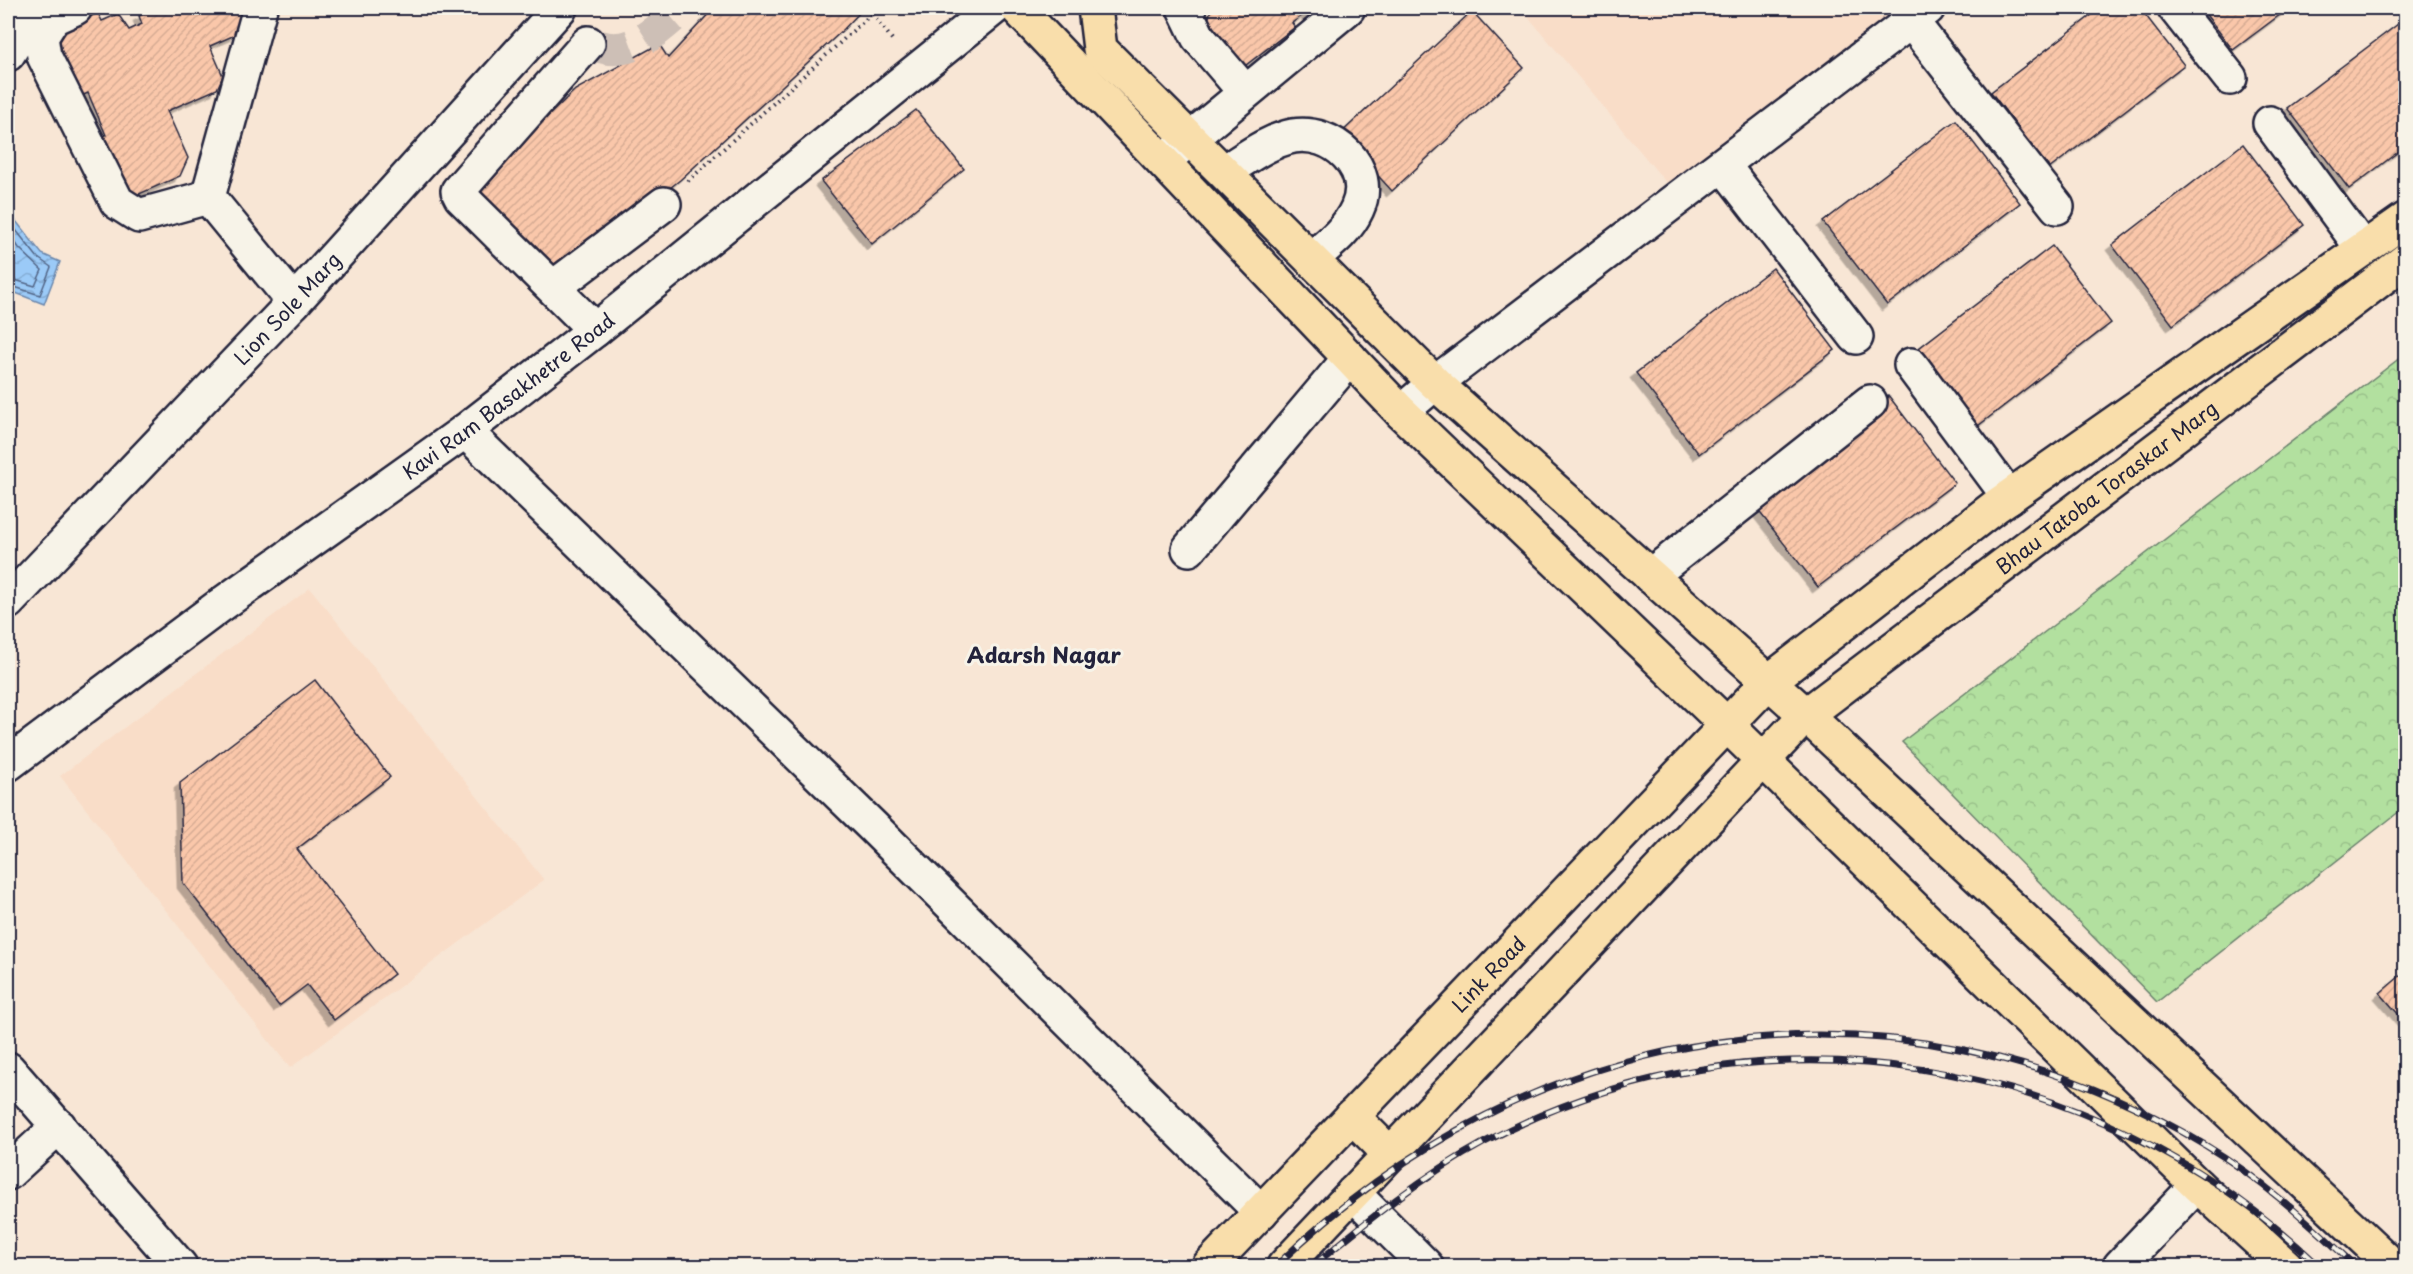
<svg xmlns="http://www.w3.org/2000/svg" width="2413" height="1274" font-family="'Playpen Sans',sans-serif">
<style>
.built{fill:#f9ddc8}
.park{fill:url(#park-crowns);stroke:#6a816d;stroke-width:1.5}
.water{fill:url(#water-waves);stroke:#6b87ac;stroke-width:1.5}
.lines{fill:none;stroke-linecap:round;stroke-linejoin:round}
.shore{stroke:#526586;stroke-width:1.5}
.building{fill:url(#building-hatch);stroke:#22223b;stroke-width:1.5;filter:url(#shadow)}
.minor-tunnel{stroke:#cdbfb6;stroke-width:33;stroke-dasharray:33 16;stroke-linecap:butt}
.minor-casing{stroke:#22223b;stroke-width:38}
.major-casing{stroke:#22223b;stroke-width:38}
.path{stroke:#22223b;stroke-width:4;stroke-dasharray:1.5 4.5;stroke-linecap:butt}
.minor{stroke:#f7f3e8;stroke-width:33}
.major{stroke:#f9deab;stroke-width:33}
.rail-casing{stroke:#22223b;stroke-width:7}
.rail{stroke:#f7f3e8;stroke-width:4.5;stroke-dasharray:14;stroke-linecap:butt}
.labels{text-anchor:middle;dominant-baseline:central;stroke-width:6;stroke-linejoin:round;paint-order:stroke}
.street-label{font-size:20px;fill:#22223b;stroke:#f7f3e8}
.neighbourhood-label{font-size:21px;font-weight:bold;fill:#22223b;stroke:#f7f3e8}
</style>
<defs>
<pattern id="park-crowns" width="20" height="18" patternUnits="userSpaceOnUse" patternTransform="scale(1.5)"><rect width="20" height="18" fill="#b2e09f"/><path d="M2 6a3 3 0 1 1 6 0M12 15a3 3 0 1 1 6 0" fill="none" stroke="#99c08a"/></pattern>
<pattern id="water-waves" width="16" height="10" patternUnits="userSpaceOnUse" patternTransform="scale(1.5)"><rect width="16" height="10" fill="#9bcaf7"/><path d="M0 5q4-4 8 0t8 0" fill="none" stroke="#85add5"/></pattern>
<pattern id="building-hatch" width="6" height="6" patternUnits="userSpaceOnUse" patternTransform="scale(1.5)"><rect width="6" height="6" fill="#fac7aa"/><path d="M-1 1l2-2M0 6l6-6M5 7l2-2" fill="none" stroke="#d6ab93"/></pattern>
<filter id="shadow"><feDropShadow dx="-5.5" dy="5.5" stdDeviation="0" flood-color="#0004"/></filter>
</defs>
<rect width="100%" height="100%" fill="#f8e6d5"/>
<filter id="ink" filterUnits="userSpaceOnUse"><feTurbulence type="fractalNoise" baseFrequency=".0167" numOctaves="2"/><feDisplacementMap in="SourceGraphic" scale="12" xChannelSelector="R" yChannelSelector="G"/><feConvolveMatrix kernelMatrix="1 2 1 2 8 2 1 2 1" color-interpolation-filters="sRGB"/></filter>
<g filter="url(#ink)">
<path class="built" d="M1521 8H1905L1669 186Z
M310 588 544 880 290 1068 60 776Z"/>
<path class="park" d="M2405 354V807L2157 1002 1902 742Z"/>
<path class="water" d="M8 211 42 254 60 262 44 304 8 290Z"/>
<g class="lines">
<path class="shore" d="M8 220 38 258 51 267 40 295 8 285
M8 231 19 248 42 270 35 286 8 278"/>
</g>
<path class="building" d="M153 8H243L245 11 235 35 210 46 223 76 217 89 167 111 188 158 180 176 137 195 121 190 98 138 106 135 88 93 79 97 56 46 69 26 98 13 102 21 118 14 129 30 142 24 139 16 154 9Z
M714 8H864L844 29 680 180 553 280 466 196 575 90 659 44 668 58Z
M1211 8H1320L1309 16 1306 13 1292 23 1295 27 1246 65 1231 64 1206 30Z
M2101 8H2140L2184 65 2049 169 1991 92Z
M2201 8H2289L2233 50Z
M1472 11 1524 68 1392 191 1340 134Z
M2406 18V146L2349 189 2287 108Z
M916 110 964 169 872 244 821 181Z
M1956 120 2020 203 1887 305 1823 222Z
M2243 144 2304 225 2173 325 2112 245Z
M2052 246 2111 323 1974 429 1915 351Z
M1773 268 1835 350 1699 454 1636 373Z
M1888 395 1955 483 1818 587 1750 500Z
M315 680 390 777 297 849 394 974 334 1020 307 985 279 1006 183 883 180 783Z
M2406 971V1023L2380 993Z"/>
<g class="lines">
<path class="minor-tunnel" d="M599 46C632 58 660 27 683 8"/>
<g class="minor-casing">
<g id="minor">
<path d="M75 8 53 18 41 37 44 56 117 202 139 216 208 197"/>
<path d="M1184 8 1198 37 1245 92"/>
<path d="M2175 8 2230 78"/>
<path d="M1911 21 2057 207"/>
<path d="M588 43 458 191 461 197 595 330"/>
<path d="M8 54 37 8"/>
<path d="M2270 123 2363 249"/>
<path d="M1163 161 1348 8"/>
<path d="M1723 165 1856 337"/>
<path d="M1224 172C1245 159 1268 141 1293 136 1332 129 1376 168 1357 209 1347 231 1329 244 1311 259"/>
<path d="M208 197 260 8"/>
<path d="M208 197 294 302"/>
<path d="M554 287 664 204"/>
<path d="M1911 365 2009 497"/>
<path d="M1401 412 1435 383 1928 8"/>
<path d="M465 431 870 824 1261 1212"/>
<path d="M1189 549 1350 358"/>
<path d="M1650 576 1870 402"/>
<path id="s1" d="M8 602 294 302 560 8"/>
<path id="s2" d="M8 764 218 607 465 431 595 330 994 8"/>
<path d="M8 1069 180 1266"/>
<path d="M8 1173 59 1126"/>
<path d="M1353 1193 1426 1266"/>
<path d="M2120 1266 2197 1185"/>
</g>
</g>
<g class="major-casing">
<g id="major">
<path d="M1017 8 1401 412 1726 724 2197 1185 2286 1266"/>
<path d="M1095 8 1100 49 1435 383 1806 715 2393 1266"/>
<path d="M1352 1116 1390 1154"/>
<path id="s3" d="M1209 1266 1768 682 1996 506 2406 219"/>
<path id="s4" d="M1284 1266 1806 715 2406 260"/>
</g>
</g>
<path class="path" d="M873 14 894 42
M688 181 878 8"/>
<use href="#minor" class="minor"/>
<use href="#major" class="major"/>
<g class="rail-casing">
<path id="rail" d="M1276 1266C1531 1017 1894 958 2205 1145 2260 1178 2309 1222 2355 1266
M1313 1266C1368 1220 1422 1176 1485 1142 1759 995 2098 1054 2319 1266"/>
</g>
<use href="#rail" class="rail"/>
</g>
</g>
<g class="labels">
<g class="street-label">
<text stroke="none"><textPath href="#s1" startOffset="405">Lion Sole Marg</textPath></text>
<text stroke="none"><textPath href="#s2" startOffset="621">Kavi Ram Basakhetre Road</textPath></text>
<text stroke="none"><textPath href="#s4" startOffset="1136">Bhau Tatoba Toraskar Marg</textPath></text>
<text stroke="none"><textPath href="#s3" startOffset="404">Link Road</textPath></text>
</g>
<g class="neighbourhood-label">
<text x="1044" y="654">Adarsh Nagar</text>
</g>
</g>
<rect width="2413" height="1274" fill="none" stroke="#f7f3e8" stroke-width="30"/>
<rect x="15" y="15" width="2383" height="1244" fill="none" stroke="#22223b" stroke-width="2" filter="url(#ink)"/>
</svg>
